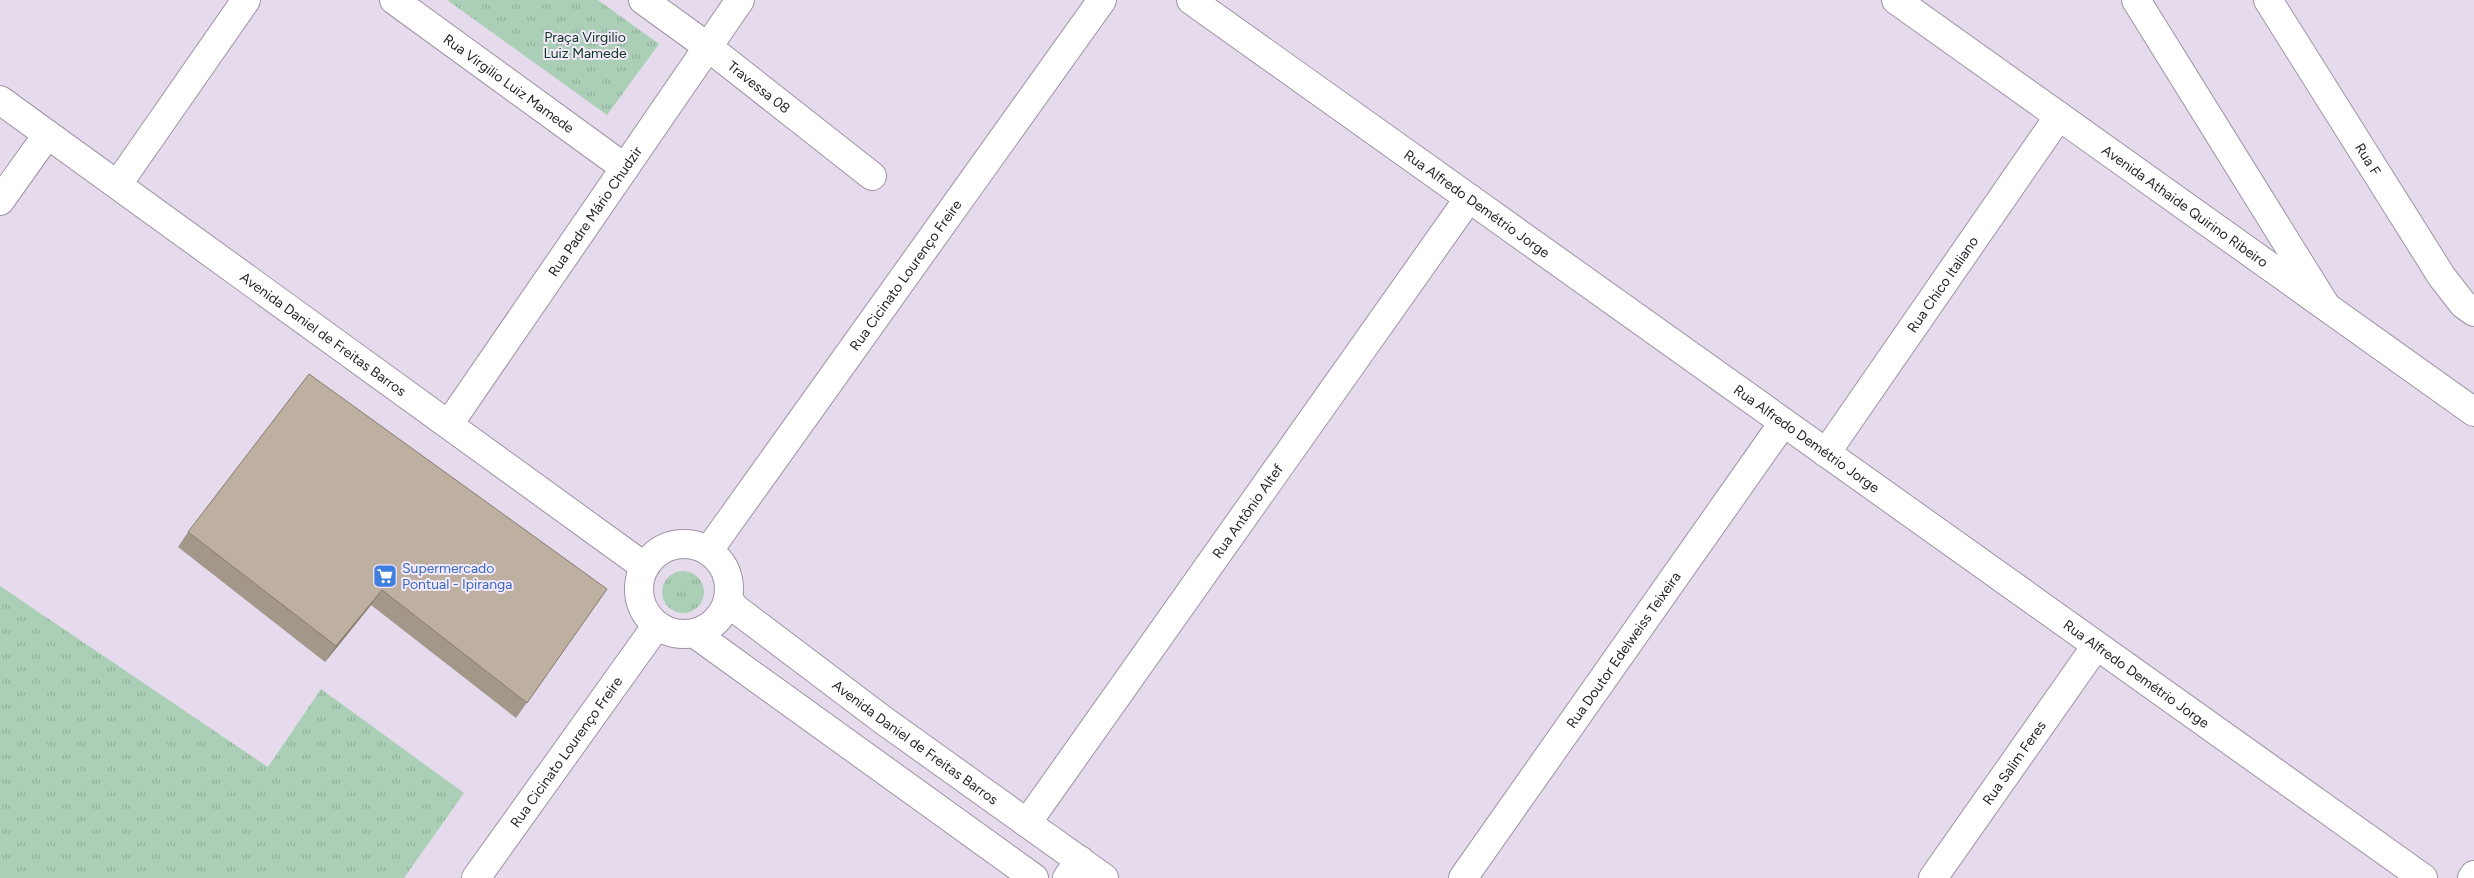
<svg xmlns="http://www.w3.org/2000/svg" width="2474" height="878" font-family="Figtree,sans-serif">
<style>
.grass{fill:url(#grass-tufts)}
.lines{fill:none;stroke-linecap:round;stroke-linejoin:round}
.minor-casing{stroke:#9e93a5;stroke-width:30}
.tertiary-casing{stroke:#9e93a5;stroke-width:30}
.minor{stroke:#fff;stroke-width:28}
.tertiary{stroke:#fff;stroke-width:28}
.wall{fill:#a3978a}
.shaded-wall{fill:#857b70}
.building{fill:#beb0a0;stroke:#857b70}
.labels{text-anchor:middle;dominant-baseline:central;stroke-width:4;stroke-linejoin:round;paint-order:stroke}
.park-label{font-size:14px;fill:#0a361f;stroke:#f4e8fb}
.street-label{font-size:14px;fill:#231f25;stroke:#f4e8fb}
.shop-label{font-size:14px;fill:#366cbe;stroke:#f4e8fb;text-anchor:start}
</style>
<defs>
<pattern id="grass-tufts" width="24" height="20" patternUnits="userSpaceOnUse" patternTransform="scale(1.25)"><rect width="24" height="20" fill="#aacfb6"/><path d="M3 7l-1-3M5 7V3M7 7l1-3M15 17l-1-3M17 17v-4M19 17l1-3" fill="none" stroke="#92b19c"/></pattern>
</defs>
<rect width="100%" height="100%" fill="#e6dbed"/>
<path class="grass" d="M447 0H598L659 44 607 115Z
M662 592a21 21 0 1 1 42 0a21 21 0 1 1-42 0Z
M0 586 268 767 321 689 464 793 404 878H0Z"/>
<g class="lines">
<g class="minor-casing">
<g id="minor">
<path id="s1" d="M394 0 625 168"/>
<path id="s2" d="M643 0 708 47 872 176"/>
<path id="s3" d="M1191 0 2423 878"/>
<path d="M2136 0 2326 306"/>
<path id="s4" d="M2268 0 2442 277 2463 304 2474 312"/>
<path d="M118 184 246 0"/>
<path d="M0 201 47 135"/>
<path id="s5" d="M449 424 740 0"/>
<path id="s6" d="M1826 453 2059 116"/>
<path id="s7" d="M1027 823 1469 198"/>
<path d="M1067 878 1080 860"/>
<path id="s8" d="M1463 878 1783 423"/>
<path id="s9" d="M1933 878 2096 646"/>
<path d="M2472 878 2474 875"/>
</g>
</g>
<g class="tertiary-casing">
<g id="tertiary">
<path id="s10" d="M1896 0 2474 412"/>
<path id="s11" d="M0 100 645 567"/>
<circle cx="684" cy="589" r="45"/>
<path id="s12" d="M709 550 1102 0"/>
<path id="s13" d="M729 601 736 609 883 720 1104 878"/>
<path d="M694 633 1034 878"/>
<path id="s14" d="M476 878 657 625"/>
</g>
</g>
<use href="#minor" class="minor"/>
<use href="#tertiary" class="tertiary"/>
</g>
<path class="wall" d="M188 532 607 589 516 718 371 605 325 662 178 547Z"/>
<path class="shaded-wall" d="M382 590 371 605 325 662 336 646Z"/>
<path class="building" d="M309 374 607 589 527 703 382 590 336 646 188 532Z"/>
<defs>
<g id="supermarket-square" transform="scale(1.25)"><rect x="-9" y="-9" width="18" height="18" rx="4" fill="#3f7fe0" stroke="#f4e8fb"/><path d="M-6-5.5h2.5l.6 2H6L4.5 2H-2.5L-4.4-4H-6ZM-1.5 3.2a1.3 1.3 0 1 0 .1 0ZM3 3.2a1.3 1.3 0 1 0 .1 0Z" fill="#fff"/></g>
</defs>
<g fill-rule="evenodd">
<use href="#supermarket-square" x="385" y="576"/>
</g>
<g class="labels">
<g class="park-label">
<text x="585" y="37">Praça Virgilio<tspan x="585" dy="16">Luiz Mamede</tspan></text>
</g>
<g class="street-label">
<text stroke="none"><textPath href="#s1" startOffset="142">Rua Virgilio Luiz Mamede</textPath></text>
<text stroke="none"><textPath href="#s2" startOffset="145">Travessa 08</textPath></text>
<text stroke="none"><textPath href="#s4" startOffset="188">Rua F</textPath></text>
<text stroke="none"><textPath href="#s3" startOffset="351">Rua Alfredo Demétrio Jorge</textPath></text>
<text stroke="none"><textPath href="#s10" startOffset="355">Avenida Athaide Quirino Ribeiro</textPath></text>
<text stroke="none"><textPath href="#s5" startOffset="258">Rua Padre Mário Chudzir</textPath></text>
<text stroke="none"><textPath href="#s12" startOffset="338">Rua Cicinato Lourenço Freire</textPath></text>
<text stroke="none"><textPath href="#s6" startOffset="205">Rua Chico Italiano</textPath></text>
<text stroke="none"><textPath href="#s11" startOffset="399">Avenida Daniel de Freitas Barros</textPath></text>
<text stroke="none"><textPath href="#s3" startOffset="756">Rua Alfredo Demétrio Jorge</textPath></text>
<text stroke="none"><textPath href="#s7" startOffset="382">Rua Antônio Altef</textPath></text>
<text stroke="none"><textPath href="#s8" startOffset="279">Rua Doutor Edelweiss Teixeira</textPath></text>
<text stroke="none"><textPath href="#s3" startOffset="1161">Rua Alfredo Demétrio Jorge</textPath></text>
<text stroke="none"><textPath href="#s13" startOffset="234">Avenida Daniel de Freitas Barros</textPath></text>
<text stroke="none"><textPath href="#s14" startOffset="155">Rua Cicinato Lourenço Freire</textPath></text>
<text stroke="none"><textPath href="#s9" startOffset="141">Rua Salim Feres</textPath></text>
</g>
<g class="shop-label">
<text x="402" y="568">Supermercado<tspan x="402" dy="16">Pontual - Ipiranga</tspan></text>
</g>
</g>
</svg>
